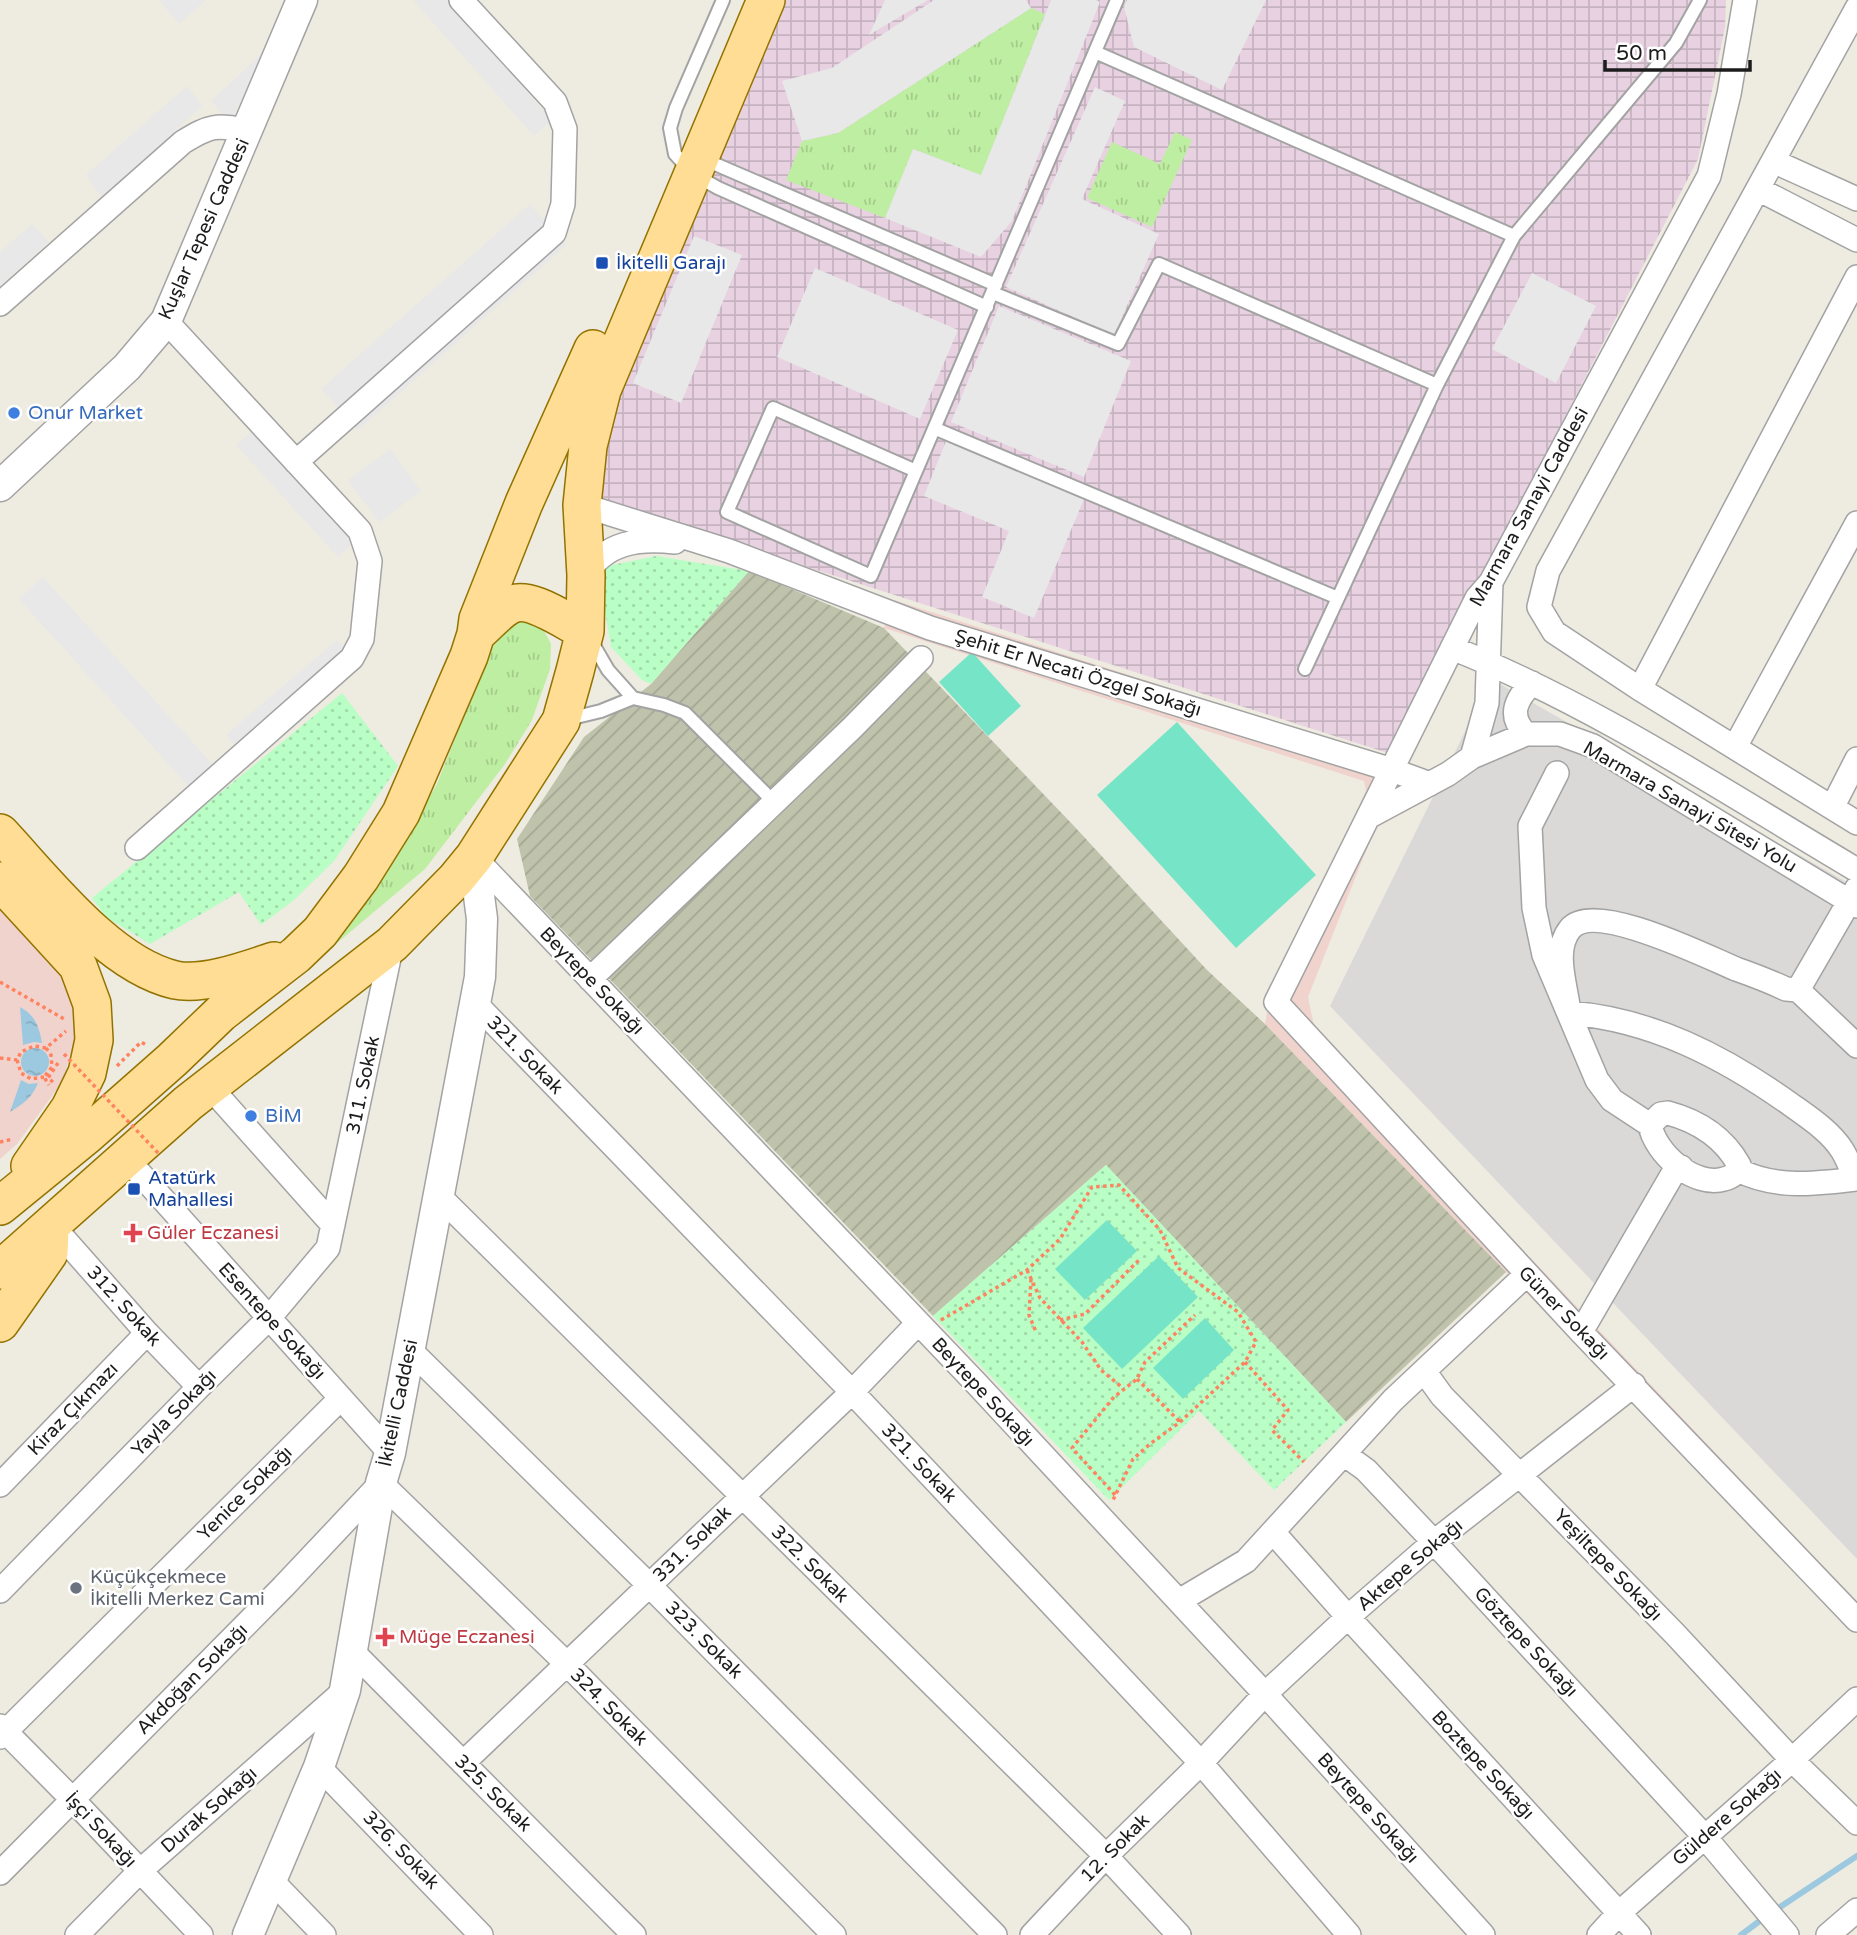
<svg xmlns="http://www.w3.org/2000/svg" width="1857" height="1935" font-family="'Varela Round',sans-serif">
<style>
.residential{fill:#dad9d8}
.commercial{fill:#f1d3cd}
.industrial{fill:url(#industrial-grid)}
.construction{fill:url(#construction-furrows)}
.grass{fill:url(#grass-tufts)}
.park{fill:url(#park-dots)}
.pitch{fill:#76e5c7}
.parking{fill:#e8e8e8}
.water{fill:url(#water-ripples)}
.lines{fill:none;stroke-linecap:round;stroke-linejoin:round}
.stream{stroke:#9cc9e0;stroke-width:6}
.service-casing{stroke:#a3a3a3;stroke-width:16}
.minor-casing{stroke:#a3a3a3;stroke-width:26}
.tertiary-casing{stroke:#a3a3a3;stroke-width:33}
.primary-casing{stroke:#937300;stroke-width:40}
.path{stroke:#ff8360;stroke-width:3.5;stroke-dasharray:3.5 3.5;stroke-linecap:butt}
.service{stroke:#fff;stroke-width:12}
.minor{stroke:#fff;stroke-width:23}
.tertiary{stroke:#fff;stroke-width:30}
.primary{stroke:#ffdd94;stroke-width:37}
.path-bridge{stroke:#ff8360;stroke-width:3.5;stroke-dasharray:3.5 3.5;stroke-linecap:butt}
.transit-dot{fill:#1a4fb4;stroke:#fff;stroke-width:2.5}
.shop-dot{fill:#3f7fe0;stroke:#fff;stroke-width:2.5}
.health-dot{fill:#e0444e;stroke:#fff;stroke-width:2.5}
.worship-dot{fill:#6b7280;stroke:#fff;stroke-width:2.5}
.labels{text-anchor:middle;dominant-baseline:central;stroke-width:5;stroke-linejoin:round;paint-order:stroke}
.street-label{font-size:19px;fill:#1c1c1c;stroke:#fff}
.transit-label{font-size:19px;fill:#164399;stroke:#fff;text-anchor:start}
.shop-label{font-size:19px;fill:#366cbe;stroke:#fff;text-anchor:start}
.health-label{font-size:19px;fill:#be3a42;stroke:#fff;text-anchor:start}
.worship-label{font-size:19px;fill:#5b616d;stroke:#fff;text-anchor:start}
</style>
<defs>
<pattern id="industrial-grid" width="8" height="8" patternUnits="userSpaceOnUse" patternTransform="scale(1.75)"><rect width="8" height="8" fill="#e8d1e1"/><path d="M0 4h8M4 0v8" fill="none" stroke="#c6b3c0"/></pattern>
<pattern id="construction-furrows" width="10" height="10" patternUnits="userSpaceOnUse" patternTransform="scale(1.75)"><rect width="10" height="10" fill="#c0c3ab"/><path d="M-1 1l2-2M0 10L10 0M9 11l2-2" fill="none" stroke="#a4a793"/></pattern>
<pattern id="grass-tufts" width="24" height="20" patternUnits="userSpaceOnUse" patternTransform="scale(1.75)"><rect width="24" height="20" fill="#beeea1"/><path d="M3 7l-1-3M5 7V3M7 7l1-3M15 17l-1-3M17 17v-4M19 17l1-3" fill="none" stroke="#a3cc8a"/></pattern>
<pattern id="park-dots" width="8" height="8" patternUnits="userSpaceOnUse" patternTransform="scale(1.75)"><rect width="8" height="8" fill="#b8fec5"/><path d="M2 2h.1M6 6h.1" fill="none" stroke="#9ed9a9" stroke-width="1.8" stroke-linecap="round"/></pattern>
<pattern id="water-ripples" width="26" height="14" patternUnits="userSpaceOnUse" patternTransform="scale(1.75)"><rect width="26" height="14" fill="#9cc9e0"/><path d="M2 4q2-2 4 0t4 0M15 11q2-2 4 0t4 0" fill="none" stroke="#86acc0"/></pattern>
</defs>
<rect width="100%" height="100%" fill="#eeebe0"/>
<path class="residential" d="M1491 679 1857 888V1559L1330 1006Z"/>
<path class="commercial" d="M894 600 1410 765 1373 833 1308 997 1315 1031 1857 1602V1633L1265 1024 1270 995 1366 791 1364 781 884 628Z
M0 896 67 980 77 1031 63 1081 17 1144 0 1159Z"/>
<path class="industrial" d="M780 0H1726L1725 27 1698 159 1391 754 595 499 605 419Z"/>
<path class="construction" d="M749 571 884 628 1073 825 1207 970 1265 1024 1506 1272 1346 1422 1106 1165 933 1316 530 896 517 839 584 737 651 684Z"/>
<path class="grass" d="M1031 8 1045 14 981 176 914 149 885 218 786 180 802 141 838 133Z
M1175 132 1192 140 1152 227 1087 198 1112 142 1160 164Z
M517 618 542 627 551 644 550 669 532 720 505 764 425 869 324 954 388 868 437 784 497 633Z"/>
<path class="park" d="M656 556 749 571 651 684 642 680 611 647 598 568Z
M342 693 398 766 334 861 294 900 261 925 239 892 150 944 106 917 92 898Z
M1106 1165 1346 1422 1274 1490 1199 1411 1109 1500 933 1316Z"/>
<path class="pitch" d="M972 652 1021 706 988 736 939 682Z
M1177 722 1316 875 1236 948 1097 795Z
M1107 1220 1137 1251 1085 1300 1055 1269Z
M1159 1256 1198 1297 1122 1369 1083 1328Z
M1205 1318 1234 1350 1183 1399 1153 1368Z"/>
<path class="parking" d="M159 0H206L179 24Z
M413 0H446L552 120 534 136Z
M885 0H928L869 35Z
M934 0H1026L1031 8 838 133 802 141 782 81 832 68Z
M1051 0H1095L1100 2 1012 221 981 257 885 218 913 149 981 175Z
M1127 0H1266L1222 90 1134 47 1124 7Z
M269 47 230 122 211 101Z
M187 86 202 106 102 198 86 175Z
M1095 87 1125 101 1082 199 1159 234 1114 335 1006 287Z
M530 204 566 245 358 430 321 389Z
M32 224 49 242 0 286V252Z
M694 236 742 255 681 403 633 383Z
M815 268 958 330 920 419 777 357Z
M1532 273 1596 306 1556 383 1492 349Z
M999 306 1131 361 1084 477 951 422Z
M252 431 354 542 338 557 236 445Z
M946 441 1084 499 1034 618 982 597 1009 531 924 496Z
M390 449 421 491 379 522 348 480Z
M43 577 225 778 201 800 19 599Z
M337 640 350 655 240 751 226 735Z"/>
<path class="water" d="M20 1007C35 1015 39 1026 42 1043L34 1042 23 1045Z
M21 1062a14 14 0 1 1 28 0a14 14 0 1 1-28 0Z
M21 1080 29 1084 38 1083C32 1098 23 1104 10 1112Z"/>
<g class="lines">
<path class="stream" d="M1774 1911 1857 1856
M1741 1935 1765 1917"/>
<g class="service-casing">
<path id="service" d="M723 0 676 108 670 128 675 154 693 174 718 188 987 307
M1095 52 1514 236
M701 158 996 285
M993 293 1118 344 1159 264 1437 385
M773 408 916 471 871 576 727 512Z
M936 429 1338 598
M916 471 1117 0
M590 639 608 670 633 698
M1305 669 1437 385 1514 236 1676 43 1700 0
M568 719 601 711 633 698 664 705 685 713 773 801"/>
</g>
<g class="minor-casing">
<path id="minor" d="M1745 0 1729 94 1709 176 1491 582 1477 598 1276 1002 1581 1332 1857 1620
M1857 8 1548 571 1539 607 1554 632 1640 689 1857 823
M1773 161 1857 199
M1758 189 1857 240
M0 304 183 142C211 125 215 125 248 130
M296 462 554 233 563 204 565 129 555 102 461 0
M582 505 729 551 930 628 1392 770 1430 784
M586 575C605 542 639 538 675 542
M1452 648C1595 705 1725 792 1857 870
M1640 689 1857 277
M1526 734C1508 716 1515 700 1532 683
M1735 747 1857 523
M1472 757 1487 703 1491 582
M1557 773 1530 826 1534 908 1544 955 1597 1080 1612 1100 1650 1125
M1833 806 1857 759
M1368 817 1448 774 1472 757 1526 734H1560L1593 746 1857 906
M137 848 352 658 362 639 370 561 360 531 166 321
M474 857 975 1382 1265 1694 1483 1935
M590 979 852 728 921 658
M1798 990 1857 1046
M475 1003 852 1392 1201 1763 1349 1935
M209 1086 333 1225
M1668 1113C1698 1121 1724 1138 1739 1165 1736 1174 1732 1177 1724 1179 1694 1188 1655 1153 1650 1125L1661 1114Z
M126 1158 390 1453
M1738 1170C1775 1189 1817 1184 1857 1179
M1856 1179C1851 1170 1848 1159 1842 1150 1830 1131 1808 1117 1790 1104 1724 1057 1651 1019 1569 1013 1567 988 1552 951 1570 929 1594 900 1707 957 1736 969 1753 975 1769 981 1786 989L1798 990 1857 888
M439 1196 1106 1856 1179 1935
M51 1224 147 1333 199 1387
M1581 1332 1675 1170 1681 1167
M410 1350 649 1585 995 1935
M1424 1371 1442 1396 1675 1634 1792 1760 1857 1823
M1344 1454 1366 1470 1434 1542 1704 1836 1787 1935
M0 1485 147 1333
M1273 1532 1348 1617 1639 1935
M0 1591 199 1387 269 1318 328 1248 392 944
M1179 1601 1246 1561 1393 1400 1527 1274
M352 1651 634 1935
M0 1726 73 1800 201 1935
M0 1737 341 1398
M463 1763 852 1392 918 1323
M319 1767 481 1935
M0 1873 283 1587 381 1483 567 1664 834 1935
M272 1881 324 1935
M77 1935 140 1871 345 1690
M1032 1935 1106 1856 1201 1763 1265 1694 1348 1617 1434 1542 1634 1385
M1599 1935 1619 1913 1792 1760 1857 1699
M1828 1935 1857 1910"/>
</g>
<g class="tertiary-casing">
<path id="tertiary" d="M0 486 127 367 166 321 302 0
M248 1935 319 1767 345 1690 381 1483 390 1453 480 977 482 919 474 857"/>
</g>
<g class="primary-casing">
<path id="primary" d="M476 634C487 625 498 611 510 605 530 595 566 622 585 631
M0 833C45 881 109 965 175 980 203 986 247 970 274 961
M0 881 78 966 92 1004 94 1040 87 1073 70 1108 30 1166
M0 1206 87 1135 172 1060 221 1013 296 955 320 932 361 877 401 813 469 656 476 634 478 619 524 503 593 349
M0 1270 188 1103 392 944 456 879 474 857 561 721 575 671 585 631 586 575 582 505 588 446 602 390 766 0
M0 1323 49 1253 50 1228"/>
</g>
<path class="path" d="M0 982 66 1020
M46 1048 51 1055 52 1067 44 1077 49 1085
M0 1058 17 1060 21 1052 34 1046 46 1048 66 1031
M17 1060 21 1073 31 1079 44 1077
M117 1066 141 1042 148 1046
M53 1082 48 1078 60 1060
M0 1142 13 1139
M1027 1270 1040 1298 1082 1342 1101 1370 1124 1389
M1031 1279 1029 1315 1036 1332
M941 1320 1027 1270 1060 1239 1092 1187 1119 1185 1160 1230 1178 1268 1238 1312 1256 1342 1245 1362 1180 1422 1150 1444 1133 1459 1112 1502
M1060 1320 1085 1314 1141 1258
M1245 1362 1288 1410 1272 1430 1304 1462
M1137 1379 1180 1422
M1115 1495 1072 1448 1114 1397 1137 1379 1145 1362 1195 1315"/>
<use href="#service" class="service"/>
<use href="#minor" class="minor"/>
<use href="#tertiary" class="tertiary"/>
<use href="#primary" class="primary"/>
<path class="path-bridge" d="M64 1054 160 1155"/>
</g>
<g class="transit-dot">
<rect x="595" y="256" width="14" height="14" rx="3.5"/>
<rect x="127" y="1182" width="14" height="14" rx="3.5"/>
</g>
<g class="shop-dot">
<circle cx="14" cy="413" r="7"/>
<circle cx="251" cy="1116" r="7"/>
</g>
<g class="health-dot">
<path d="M129.5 1222.5h7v7h7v7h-7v7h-7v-7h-7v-7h7z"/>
<path d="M381.5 1626.5h7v7h7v7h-7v7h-7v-7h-7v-7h7z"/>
</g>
<circle class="worship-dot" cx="76" cy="1588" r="7"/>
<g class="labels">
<g class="street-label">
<text transform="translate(204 229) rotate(-66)">Kuşlar Tepesi Caddesi</text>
<text transform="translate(1529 507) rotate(-61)">Marmara Sanayi Caddesi</text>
<text transform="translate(1078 673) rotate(17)">Şehit Er Necati Özgel Sokağı</text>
<text transform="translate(1690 807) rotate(30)">Marmara Sanayi Sitesi Yolu</text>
<text transform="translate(592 981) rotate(46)">Beytepe Sokağı</text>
<text transform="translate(525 1055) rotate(46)">321. Sokak</text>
<text transform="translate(363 1085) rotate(-78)">311. Sokak</text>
<text transform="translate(124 1306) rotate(48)">312. Sokak</text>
<text transform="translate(1564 1313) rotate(46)">Güner Sokağı</text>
<text transform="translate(272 1321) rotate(48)">Esentepe Sokağı</text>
<text transform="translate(983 1392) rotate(47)">Beytepe Sokağı</text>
<text transform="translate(398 1403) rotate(-78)">İkitelli Caddesi</text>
<text transform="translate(73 1409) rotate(-46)">Kiraz Çıkmazı</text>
<text transform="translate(174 1413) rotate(-46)">Yayla Sokağı</text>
<text transform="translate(919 1463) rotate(47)">321. Sokak</text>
<text transform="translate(245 1493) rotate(-45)">Yenice Sokağı</text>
<text transform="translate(692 1544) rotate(-44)">331. Sokak</text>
<text transform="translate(810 1564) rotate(45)">322. Sokak</text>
<text transform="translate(1410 1565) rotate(-40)">Aktepe Sokağı</text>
<text transform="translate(1608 1565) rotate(46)">Yeşiltepe Sokağı</text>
<text transform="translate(704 1640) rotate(45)">323. Sokak</text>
<text transform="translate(1526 1642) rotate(47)">Göztepe Sokağı</text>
<text transform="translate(192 1679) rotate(-45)">Akdoğan Sokağı</text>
<text transform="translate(609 1707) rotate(45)">324. Sokak</text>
<text transform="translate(1483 1765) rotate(47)">Boztepe Sokağı</text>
<text transform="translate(493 1793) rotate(45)">325. Sokak</text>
<text transform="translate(1368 1808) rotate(48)">Beytepe Sokağı</text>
<text transform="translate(209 1810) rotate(-41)">Durak Sokağı</text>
<text transform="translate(1727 1817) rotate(-41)">Güldere Sokağı</text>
<text transform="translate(101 1830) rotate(47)">İşçi Sokağı</text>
<text transform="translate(1115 1848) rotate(-45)">12. Sokak</text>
<text transform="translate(401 1850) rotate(46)">326. Sokak</text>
</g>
<g class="transit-label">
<text x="616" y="263">İkitelli Garajı</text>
<text x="148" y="1178">Atatürk<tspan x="148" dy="22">Mahallesi</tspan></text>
</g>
<g class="shop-label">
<text x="28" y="413">Onur Market</text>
<text x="265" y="1116">BİM</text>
</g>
<g class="health-label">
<text x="147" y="1233">Güler Eczanesi</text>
<text x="399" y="1637">Müge Eczanesi</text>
</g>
<g class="worship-label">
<text x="90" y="1577">Küçükçekmece<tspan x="90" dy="22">İkitelli Merkez Cami</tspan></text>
</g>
</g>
<path d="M1605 60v10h145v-10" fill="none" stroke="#1c1c1c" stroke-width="3.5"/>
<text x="1616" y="60" font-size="21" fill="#1c1c1c" stroke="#ffffff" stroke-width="5" paint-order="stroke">50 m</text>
</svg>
